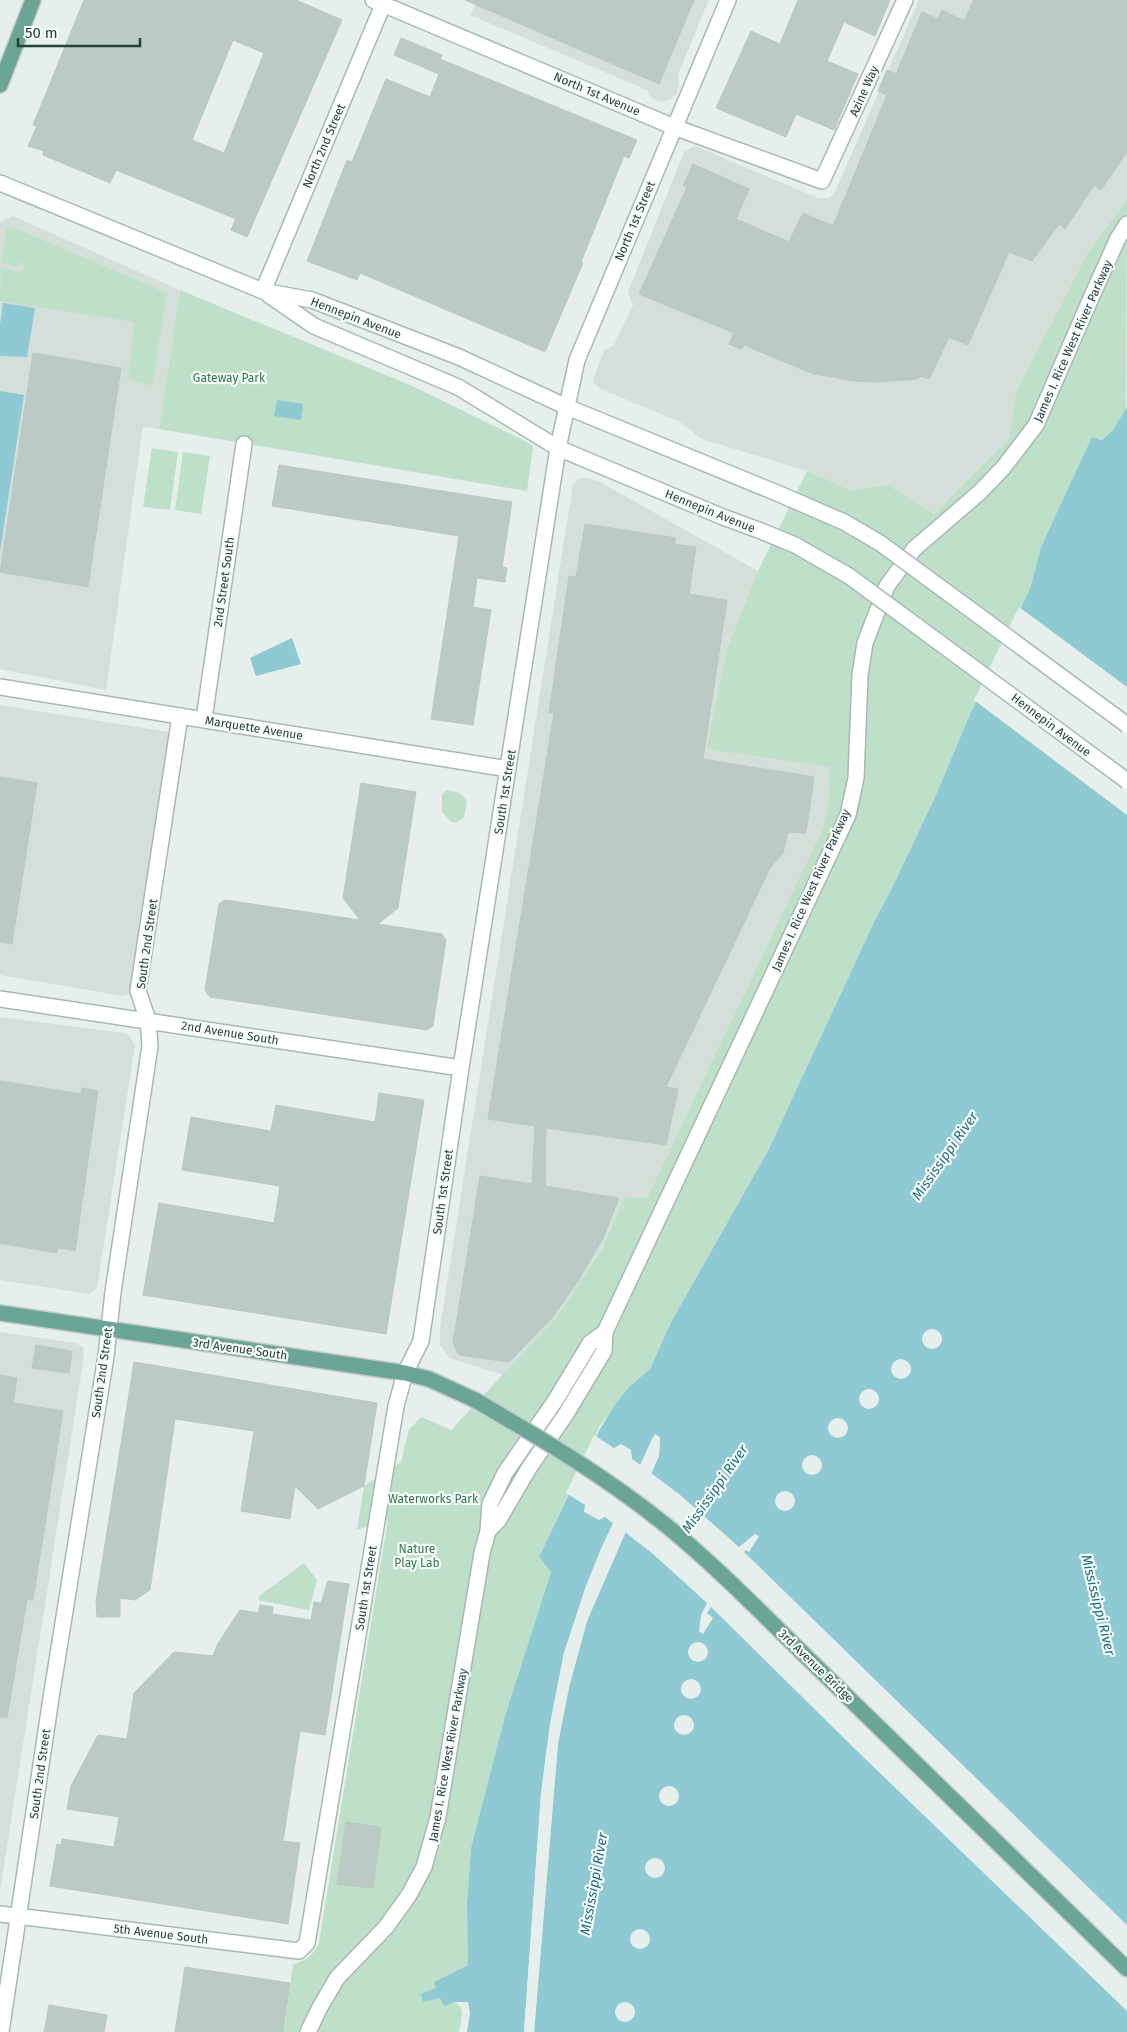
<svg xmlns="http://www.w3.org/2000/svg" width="1127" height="2032" font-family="'Fira Sans',sans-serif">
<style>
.built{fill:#d4dfda}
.green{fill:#bfe0c8}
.water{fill:#8ec9d4}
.pier{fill:#e6efeb}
.building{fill:#bbcac4;stroke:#b8c9c2;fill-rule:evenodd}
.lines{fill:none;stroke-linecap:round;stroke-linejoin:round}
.street-casing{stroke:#a8b8b2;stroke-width:18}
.secondary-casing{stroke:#a4bbb3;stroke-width:18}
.primary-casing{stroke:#c2cac8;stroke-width:18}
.street{stroke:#fff;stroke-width:15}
.secondary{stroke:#fff;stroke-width:15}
.primary{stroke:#6aa596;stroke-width:15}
.secondary-bridge-casing{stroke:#a4bbb3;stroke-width:18;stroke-linecap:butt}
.primary-bridge-casing{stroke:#c2cac8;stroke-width:18;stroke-linecap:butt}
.secondary-bridge{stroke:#fff;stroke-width:15}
.primary-bridge{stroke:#6aa596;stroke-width:15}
.labels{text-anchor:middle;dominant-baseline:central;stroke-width:4.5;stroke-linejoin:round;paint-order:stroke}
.street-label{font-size:12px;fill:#24423a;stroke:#f7fbf9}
.park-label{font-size:12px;fill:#2d7a4b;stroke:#f7fbf9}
.water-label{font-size:14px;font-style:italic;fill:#1c6f80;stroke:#f7fbf9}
</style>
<rect width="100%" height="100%" fill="#e6efeb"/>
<path class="built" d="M478 0H709L678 74 679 86 676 94 670 100 661 102 653 99 647 90 470 15Z
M919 0H1127V199L1088 252 1016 392 1009 439 934 514 888 485 850 490 807 471 702 439 680 422 601 389 595 384 593 379 604 351 614 345 633 305 628 292 684 152 695 146 818 198H829L834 194Z
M13 216 180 290 159 429 143 427 106 690 0 669V222Z
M587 478 600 482 758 571 727 649 830 767V796L821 832 647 1198 625 1197 602 1249 556 1318 503 1375 450 1358 440 1345V1328L573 484 578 479Z
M0 705 168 732 170 735 130 990 128 994 123 996 0 975Z
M0 1017 124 1033 130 1037 135 1045 97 1288 89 1294 0 1280Z
M0 1332 75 1343 83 1347 84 1356 0 1891Z"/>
<path class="green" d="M1127 199 1126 411 1113 430 1102 440 1093 437 1041 547 1030 589 971 712 935 797 892 888 875 920 768 1151 671 1322 650 1369 630 1386 601 1424 539 1557 551 1572 505 1716 471 1848 467 1904 468 1965 434 1982 440 1998C465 2004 464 2008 459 2032H284L293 1964C306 1961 313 1955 319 1943L388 1519 357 1530 364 1486 401 1462 409 1429 422 1417 451 1430 556 1318 602 1249 625 1197 647 1198 821 832C828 810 830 790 830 767L707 749 727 649 758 571 807 471 850 490 888 485 934 514 1009 439 1016 392 1088 252Z
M12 227 167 293 152 386 128 379 134 322 0 301 1 268 21 272 25 267 22 262H20L17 267 1 263 7 228Z
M180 290 410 385 523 440 533 446 527 491 159 429Z
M152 448 178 452 170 510 143 507Z
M183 452 210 456 201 514 175 510Z
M447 790 460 793 467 801 464 818 457 822H451L442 812V794Z
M304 1563 317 1580 309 1610 258 1600 259 1596Z"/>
<path class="water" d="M3 303 35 308 27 357 0 356V325Z
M0 391 24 395 0 552Z
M277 400 303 404 301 420 274 416Z
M1127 407V2032H534L558 1743 569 1687 587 1621 659 1456 660 1437H653L600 1551 586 1586 564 1653 550 1724 541 1794 524 2032H467L470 2013 468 2002H455L444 2006 440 1998 423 2002 421 1994 436 1988 434 1982 468 1965 467 1904 471 1848 505 1716 551 1572 539 1557 600 1429 614 1406 630 1386 650 1369 671 1322 768 1151 875 920 892 888 935 797 971 712 1030 589 1041 547 1092 437 1102 440 1113 430Z
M292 638 301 664 256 676 250 658Z"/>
<path class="pier" d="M1019 607 1127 687V815L974 700Z
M922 1339a10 10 0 1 1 20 0a10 10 0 1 1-20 0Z
M891 1369a10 10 0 1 1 20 0a10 10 0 1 1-20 0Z
M859 1399a10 10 0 1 1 20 0a10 10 0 1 1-20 0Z
M828 1428a10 10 0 1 1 20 0a10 10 0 1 1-20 0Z
M655 1434 660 1437 659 1456 651 1473 679 1494 739 1547 755 1534 759 1536 749 1552 746 1550 744 1552 1127 1925V2011L856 1750 711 1607 707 1613 713 1618 703 1634 699 1631 701 1615 707 1603 653 1554 625 1532 587 1621 569 1687 558 1743 534 2032H531L552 1773 567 1687 585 1620 657 1455 658 1439 655 1437 603 1552 589 1587 567 1654 547 1764 526 2032H524L541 1794 550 1724 564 1653 586 1586 614 1524 605 1517 599 1520 584 1512 585 1505 566 1493 594 1435 614 1448 621 1444 631 1450 632 1459 641 1465Z
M802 1465a10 10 0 1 1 20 0a10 10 0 1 1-20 0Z
M775 1501a10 10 0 1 1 20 0a10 10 0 1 1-20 0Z
M688 1652a10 10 0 1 1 20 0a10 10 0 1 1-20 0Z
M681 1689a10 10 0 1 1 20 0a10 10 0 1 1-20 0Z
M674 1725a10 10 0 1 1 20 0a10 10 0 1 1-20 0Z
M659 1796a10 10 0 1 1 20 0a10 10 0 1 1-20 0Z
M645 1868a10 10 0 1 1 20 0a10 10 0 1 1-20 0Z
M630 1939a10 10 0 1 1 20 0a10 10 0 1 1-20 0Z
M615 2012a10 10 0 1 1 20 0a10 10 0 1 1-20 0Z"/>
<path class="building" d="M84 0H296L342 20 247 237 231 230 236 219 116 170 110 183 43 155 44 151 28 146 37 126 33 125ZM233 40 264 53 224 153 192 140Z
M465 0H694L659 84Z
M798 0H890L875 36 844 22 827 61 858 74 834 130 796 114 786 137 716 108 751 31 780 44Z
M974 0H1127V152L1101 190 1094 185 1065 229 1059 224 1032 261 1009 252 968 345 949 337 929 379 920 376 918 379 877 382 855 381 814 374 744 345 741 349 729 344 734 333 639 294 687 187 683 186 693 164 749 189 736 219 789 242 803 213 833 226 887 95 878 91 887 70 896 74 922 12 938 19 942 10 964 21Z
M401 38 442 55 440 59 637 140 629 158 624 156 581 262 583 263 545 352 360 273 357 280 307 261 347 160 352 162 386 79 430 97 439 74 394 55Z
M33 353 121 368 88 587 0 572Z
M279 465 512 502 502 567 507 568 505 582 477 578 473 607 491 610 473 725 431 719 459 536 272 506Z
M585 524 676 538 674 544 696 547 689 594 727 600 703 759 814 777 806 833 788 832 783 853 770 868 666 1087 678 1089 666 1145 546 1128 545 1186 619 1198 604 1236 580 1278 552 1318 509 1362 459 1355 453 1343 480 1176 532 1184 535 1126 488 1119 554 713H549L569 576 576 577Z
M0 777 37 783 12 944 0 942Z
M361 783 416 792 398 908 378 924 442 934 446 940 433 1026 427 1030 210 997 205 990 219 904 225 900 360 920 343 898Z
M0 1081 81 1094 82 1088 98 1091 75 1251 58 1248 57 1253 0 1243Z
M379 1093 424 1100 386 1334 143 1295 159 1203 274 1223 280 1186 182 1170 191 1117 271 1131 276 1105 375 1122Z
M36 1345 72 1351 69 1373 32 1368Z
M134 1362 377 1403 364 1486 318 1509 295 1486 290 1519 241 1511 254 1431 175 1419 150 1590 135 1600 120 1598V1617H97L96 1601Z
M0 1375 17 1378 13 1403 63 1411 33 1600 27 1599 7 1718 0 1717Z
M328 1581 349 1584 325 1735 300 1731 283 1841 300 1843 288 1924 50 1886 57 1844 61 1845 62 1839 114 1847 119 1817 67 1809 71 1786 98 1735 127 1739 134 1693 174 1652 213 1656 217 1645 240 1610 258 1613 260 1605 273 1607 272 1614 311 1620 314 1602 321 1603Z
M346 1822 381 1827 373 1888 337 1884Z
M185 1967 290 1983 283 2032H175Z
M49 2005 107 2015 104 2032H44Z"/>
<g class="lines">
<g class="street-casing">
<path id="street" d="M674 127 822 181 905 0
M204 719 244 444
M148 1020 138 991 180 716
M488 1531 498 1521 529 1468 566 1414 604 1351 605 1332 848 815 856 778 860 675 865 643 887 586 914 549 980 492 1003 468 1036 425 1091 298 1118 238 1127 224
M308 2032 319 2009 337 1978 386 1927 409 1895 424 1867 438 1817 482 1553 488 1531 490 1504 505 1473 555 1401 590 1343 605 1332"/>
</g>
<g class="secondary-casing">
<path id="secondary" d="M373 0 674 127
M0 183 263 291 312 300 459 357 567 407 777 493
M263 291 385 0
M269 295 314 326 458 387 558 448 723 517 761 531
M0 687 508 769
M0 999 461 1068
M0 1914 299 1951 307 1943 396 1406 405 1373 421 1341 461 1068 558 448 577 360 728 0
M1 2032 51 1698 106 1356 113 1292 150 1046 148 1020"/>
</g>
<g class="primary-casing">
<path id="primary" d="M0 85 33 0
M0 1313 405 1373 429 1379 475 1400
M823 1673 1127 1969"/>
</g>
<use href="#street" class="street"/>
<use href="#secondary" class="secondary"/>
<use href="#primary" class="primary"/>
<g class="secondary-bridge-casing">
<path id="secondary-bridge" d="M777 493 844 522 880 543 1127 725
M761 531 795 545 849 576 1127 781"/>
</g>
<g class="primary-bridge-casing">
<path id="primary-bridge" d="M475 1400C542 1439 608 1478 668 1527 723 1572 772 1624 823 1673"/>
</g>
<use href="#secondary-bridge" class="secondary-bridge"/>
<use href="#primary-bridge" class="primary-bridge"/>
</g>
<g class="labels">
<g class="street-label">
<text transform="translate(864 91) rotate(-66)">Azine Way</text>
<text transform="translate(597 94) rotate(23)">North 1st Avenue</text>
<text transform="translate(324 146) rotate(-67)">North 2nd Street</text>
<text transform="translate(635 221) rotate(-67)">North 1st Street</text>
<text transform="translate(356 318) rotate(21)">Hennepin Avenue</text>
<text transform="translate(1073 341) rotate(-66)">James I. Rice West River Parkway</text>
<text transform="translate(710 511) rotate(22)">Hennepin Avenue</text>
<text transform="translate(224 582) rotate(-82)">2nd Street South</text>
<text transform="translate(1051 725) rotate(37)">Hennepin Avenue</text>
<text transform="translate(254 728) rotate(9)">Marquette Avenue</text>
<text transform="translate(505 792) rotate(-81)">South 1st Street</text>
<text transform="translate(811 890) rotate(-66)">James I. Rice West River Parkway</text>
<text transform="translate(147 944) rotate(-82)">South 2nd Street</text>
<text transform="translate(230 1033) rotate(9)">2nd Avenue South</text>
<text transform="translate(443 1192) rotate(-82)">South 1st Street</text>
<text transform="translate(240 1349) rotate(8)">3rd Avenue South</text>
<text transform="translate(102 1373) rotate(-82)">South 2nd Street</text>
<text transform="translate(366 1588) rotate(-81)">South 1st Street</text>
<text transform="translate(816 1666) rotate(44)">3rd Avenue Bridge</text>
<text transform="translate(448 1755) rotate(-80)">James I. Rice West River Parkway</text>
<text transform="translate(40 1774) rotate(-82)">South 2nd Street</text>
<text transform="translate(161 1934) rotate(7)">5th Avenue South</text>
</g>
<g class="park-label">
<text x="229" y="378">Gateway Park</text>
<text x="433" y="1499">Waterworks Park</text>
<text x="417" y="1549">Nature<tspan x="417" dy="14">Play Lab</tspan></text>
</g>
<g class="water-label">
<text transform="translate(945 1156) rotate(-55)">Mississippi River</text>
<text transform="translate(715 1489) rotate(-55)">Mississippi River</text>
<text transform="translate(1098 1605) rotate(76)">Mississippi River</text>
<text transform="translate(594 1884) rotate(-80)">Mississippi River</text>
</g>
</g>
<path d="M18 38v8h122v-8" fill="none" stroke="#24423a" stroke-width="2.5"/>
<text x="25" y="38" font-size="15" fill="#24423a" stroke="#f7fbf9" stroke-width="4" paint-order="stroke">50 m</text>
</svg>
